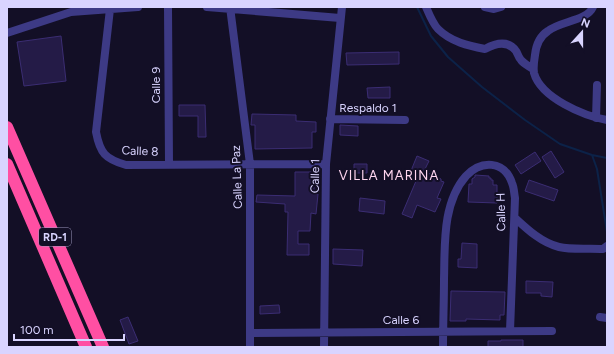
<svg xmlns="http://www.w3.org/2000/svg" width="614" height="354" font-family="Figtree,sans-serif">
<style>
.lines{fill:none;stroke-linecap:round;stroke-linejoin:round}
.stream{stroke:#0c2248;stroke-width:2}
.building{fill:#241b47;stroke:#3b2d73}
.minor{stroke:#3d3a85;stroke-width:8}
.highway{stroke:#ff4fa3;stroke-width:12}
.labels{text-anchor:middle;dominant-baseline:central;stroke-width:4;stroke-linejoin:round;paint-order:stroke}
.shield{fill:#130f26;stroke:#9e99be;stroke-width:1}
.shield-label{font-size:11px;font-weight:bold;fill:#d9d4ff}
.street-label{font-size:12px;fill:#d9d4ff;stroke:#130f26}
.neighbourhood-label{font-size:13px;letter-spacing:1px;fill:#ffd6f0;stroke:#130f26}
</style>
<rect width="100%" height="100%" fill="#130f26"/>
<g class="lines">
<path class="stream" d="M417 7 431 36 448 57 482 87 525 120 560 144 592 155 607 158
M592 155 597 169 607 232"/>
</g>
<path class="building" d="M61 36 66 81 24 86 17 42Z
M399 52V64L347 65 346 53Z
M390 87V98H368L367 88Z
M179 105H205L206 137H198V116H179Z
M252 114 296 115V121L316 122V132H312V148L255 149V125H251Z
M340 125 358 126V136L340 135Z
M551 151 564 172 555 178 542 157Z
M535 152 541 161 521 174 515 165Z
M417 156 429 161 425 169 427 170 426 172 441 179V181L444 182 437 198 441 199 435 212 417 205 412 218 402 214 416 181 408 178Z
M354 164H367V173H354Z
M295 172H314V194H318L316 214 311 213 310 231H298V244H309V255H287L288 212H285V204L256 202 257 195 295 196Z
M475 175 489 176V178H491V180H493V185H497V203L468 202 469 184H472V179L475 177Z
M529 180 558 190 554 201 525 191Z
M360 198 385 201 384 214 359 211Z
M462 243 477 244V268L458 267V259H461Z
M333 249 363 250 362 266 333 264Z
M526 281 553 282 552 297 541 296V293H526Z
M451 291 505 292 504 315H500V320L466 319V321H450Z
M279 305 280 313 260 314V306Z
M128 317 138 341 129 344 120 320Z
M501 340H523V347H488V341H501Z"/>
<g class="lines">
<path class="minor" d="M168 7 169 164
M207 7 340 18
M230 7 250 164V347
M426 7C429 14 433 24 438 29 451 42 469 46 485 49 496 43 508 40 516 51 518 54 518 57 521 60 524 64 529 66 533 69
M485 7 494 9 501 7
M593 7C587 21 560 21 548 31 540 36 536 46 535 55 534 61 533 67 534 73 541 98 584 116 607 120
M110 9 96 132C100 153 105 159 126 165L326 164
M7 33 71 12 138 7
M596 118 597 85
M330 119 405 120
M515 218C528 230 542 243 559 247 572 250 589 248 603 249L607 246
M600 317 607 318
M250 333 552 331
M324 347 326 164 342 7
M443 347C443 324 444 302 444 279 445 246 442 203 466 176 481 160 504 160 512 183 514 187 514 193 515 198L510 331"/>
<path class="highway" d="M7 127 103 347
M7 164 86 347"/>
</g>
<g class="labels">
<rect class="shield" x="39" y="228" width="32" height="18" rx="3"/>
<g class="shield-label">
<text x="55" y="237">RD-1</text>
</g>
<g class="street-label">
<text transform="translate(156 85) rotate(-90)">Calle 9</text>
<text x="368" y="108">Respaldo 1</text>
<text transform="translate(140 151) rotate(2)">Calle 8</text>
<text transform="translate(315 176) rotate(-89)">Calle 1</text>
<text transform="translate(237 177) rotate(-92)">Calle La Paz</text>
<text transform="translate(501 212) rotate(-91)">Calle H</text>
<text x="401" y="320">Calle 6</text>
</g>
<g class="neighbourhood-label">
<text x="389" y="175">VILLA MARINA</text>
</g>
</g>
<rect width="614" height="354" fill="none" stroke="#d9d4ff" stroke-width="16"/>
<g transform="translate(582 32) rotate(21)" stroke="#130f26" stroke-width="3" paint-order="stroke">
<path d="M0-3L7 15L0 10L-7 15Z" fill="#d9d4ff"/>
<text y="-6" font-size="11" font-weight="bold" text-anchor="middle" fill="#d9d4ff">N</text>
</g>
<path d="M14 334v6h110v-6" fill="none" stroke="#d9d4ff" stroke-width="2"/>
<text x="20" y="334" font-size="12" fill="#d9d4ff" stroke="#130f26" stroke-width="3" paint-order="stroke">100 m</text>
</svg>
